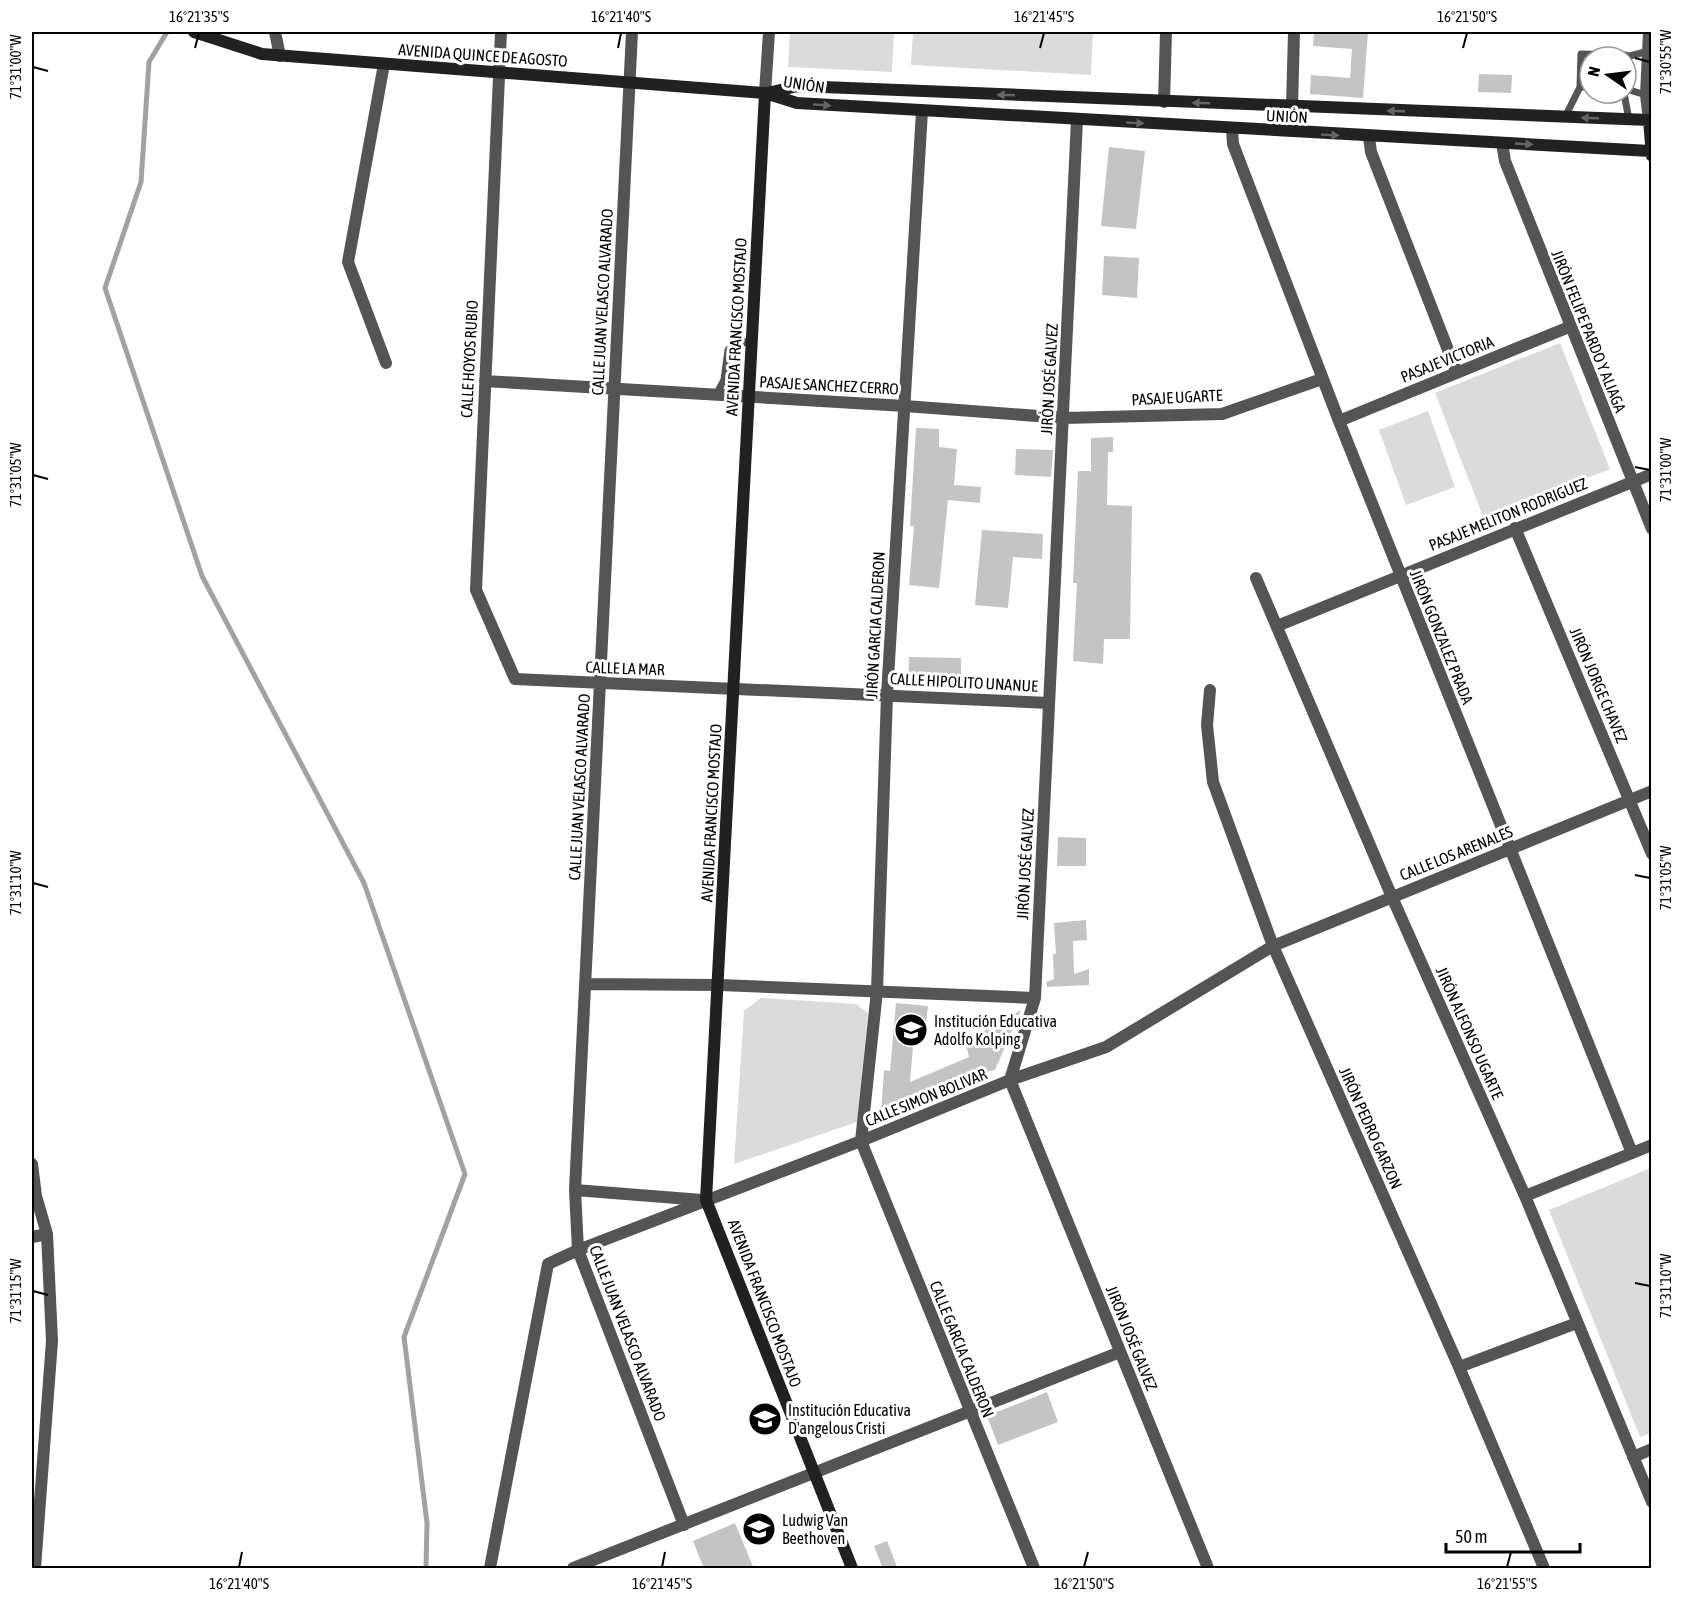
<svg xmlns="http://www.w3.org/2000/svg" width="1683" height="1600" font-family="'Asap Condensed',sans-serif">
<style>
.green{fill:#dbdbdb}
.lines{fill:none;stroke-linecap:round;stroke-linejoin:round}
.stream{stroke:#a2a2a2;stroke-width:5}
.building{fill:#c4c4c4}
.lane{stroke:#545454;stroke-width:7}
.street{stroke:#545454;stroke-width:12}
.secondary{stroke:#212121;stroke-width:12}
.oneway{fill:#646464}
.ticks{fill:none;stroke:#000;stroke-width:2}
.labels{text-anchor:middle;dominant-baseline:central;stroke-width:6;stroke-linejoin:round;paint-order:stroke}
.street-label{font-size:16px;fill:#000;stroke:#fff}
.poi-label{font-size:16px;fill:#000;stroke:#fff;text-anchor:start}
.neatline{fill:none;stroke:#000;stroke-width:2}
.ticks-label{font-size:15px;text-anchor:middle;fill:#000}
</style>
<rect width="100%" height="100%" fill="#fff"/>
<path class="green" d="M790 32H894L892 72 788 67Z
M913 32H1093L1091 75 911 65Z
M1560 343 1610 469 1484 519 1435 393Z
M1428 411 1455 487 1406 505 1379 430Z
M761 998 856 1004 868 1013 857 1122 734 1164 744 1011Z
M1651 1168 1652 1433 1640 1437 1549 1210Z"/>
<g class="lines">
<path class="stream" d="M167 32 149 62 141 182 105 288 202 576 364 883 465 1174 404 1337 427 1523 426 1568"/>
</g>
<path class="building" d="M1314 32H1368L1363 98 1310 94 1311 75 1350 78 1352 49 1313 46Z
M1479 74 1512 75 1511 93 1478 92Z
M1109 147 1145 151 1136 229 1101 226Z
M1104 256 1139 258 1137 298 1102 295Z
M916 428 939 429V447L957 449 954 485 981 487 980 503 948 500 939 588 909 585 914 526H910Z
M1113 437V452H1108L1107 505 1132 506 1130 639H1104L1103 664 1073 661 1077 583H1073L1078 471H1091V438Z
M1016 449 1053 450 1051 477 1015 475Z
M982 530 1043 534 1042 559 1013 557 1008 608 975 605Z
M909 657 961 658V687H908Z
M1058 837 1086 838V866H1057Z
M1086 920 1087 940 1073 941 1074 974 1089 969V985L1047 987 1046 982 1054 979 1053 954H1056L1054 923Z
M896 1003 928 1006 926 1023H915L910 1082 969 1057 965 1041 1021 1010 995 1070 973 1075 881 1112 884 1070 890 1071Z
M1047 1392 1058 1422 998 1445 987 1416Z
M735 1523 754 1569H704L693 1541Z
M887 1541 898 1569H883L874 1546Z"/>
<g class="lines">
<path class="lane" d="M1626 57 1649 51
M1580 87 1581 54 1626 55
M1626 89 1646 95
M1624 93 1629 120
M1565 117 1580 87H1588
M716 395 724 380 728 350 752 339"/>
<path class="street" d="M275 32 280 56
M501 32 476 590 515 679 1049 703
M632 32 575 1190 578 1250 684 1525
M384 64 348 262 386 363
M765 93 769 32
M1164 102 1166 32
M1292 107 1294 32
M922 111 887 695 877 991 861 1141 1034 1568
M1077 120 1035 998 1010 1080 1208 1568
M1649 120 1646 95 1649 32
M1232 129 1233 144 1339 421 1632 1153
M1369 137 1371 152 1457 373
M1502 143 1505 161 1652 529
M485 381 905 406 1064 418 1222 414 1322 379
M1339 421 1569 327
M1515 528 1652 854
M1256 578 1392 897 1525 1196 1652 1502
M1277 626 1652 474
M1210 690 1207 725 1213 782 1273 946 1459 1367 1544 1568
M585 984 720 985 1035 998
M32 1164 36 1196 47 1234 52 1341 35 1568
M575 1190 702 1200
M1525 1196 1652 1145
M32 1237 47 1234
M1459 1367 1577 1323
M1633 1457 1652 1449
M490 1568 548 1264 578 1250 861 1141 1010 1080 1106 1047 1273 946 1652 791
M573 1568 1120 1352"/>
<path class="secondary" d="M194 32 262 54 765 93 797 103 1650 151
M765 93 706 1200 852 1568
M767 93 798 86 1649 120
M1649 120 1652 156"/>
</g>
<defs><path id="oneway-solid" d="M-6-.8H1V-3.2L6.5 0L1 3.2V.8H-6Z" transform="scale(1.5)"/></defs>
<g class="oneway">
<use href="#oneway-solid" transform="translate(1006 95) rotate(-178)"/>
<use href="#oneway-solid" transform="translate(1201 103) rotate(-178)"/>
<use href="#oneway-solid" transform="translate(822 105) rotate(4)"/>
<use href="#oneway-solid" transform="translate(1396 111) rotate(-178)"/>
<use href="#oneway-solid" transform="translate(1590 118) rotate(-178)"/>
<use href="#oneway-solid" transform="translate(1135 123) rotate(3)"/>
<use href="#oneway-solid" transform="translate(1330 135) rotate(3)"/>
<use href="#oneway-solid" transform="translate(1524 144) rotate(3)"/>
</g>
<path class="ticks" d="M195 48 199 33M618 48 621 33M1040 48 1044 33M1463 48 1467 33M1635 58 1650 62M33 67 48 71M1635 467 1650 470M33 475 48 479M1635 875 1650 878M33 883 48 887M1635 1283 1650 1286M33 1291 48 1295M239 1567 242 1552M662 1567 665 1552M1084 1567 1088 1552M1507 1567 1511 1552"/>
<defs>
<g id="school-disc" transform="scale(1.725)"><circle r="9.5" fill="#000" stroke="#fff"/><path d="M0-5L7-2L0 1L-7-2ZM-4 1L0 2.5L4 1V4Q0 6-4 4Z" fill="#fff"/></g>
</defs>
<g fill-rule="evenodd">
<use href="#school-disc" x="911" y="1030"/>
<use href="#school-disc" x="765" y="1419"/>
<use href="#school-disc" x="759" y="1529"/>
</g>
<g class="labels">
<g class="street-label">
<text transform="translate(483 55) rotate(4)">AVENIDA QUINCE DE AGOSTO</text>
<text transform="translate(804 84) rotate(9)">UNIÓN</text>
<text transform="translate(1287 116) rotate(3)">UNIÓN</text>
<text transform="translate(602 302) rotate(-87)">CALLE JUAN VELASCO ALVARADO</text>
<text transform="translate(736 327) rotate(-87)">AVENIDA FRANCISCO MOSTAJO</text>
<text transform="translate(1589 331) rotate(68)">JIRÓN FELIPE PARDO Y ALIAGA</text>
<text transform="translate(469 359) rotate(-87)">CALLE HOYOS RUBIO</text>
<text transform="translate(1447 359) rotate(-22)">PASAJE VICTORIA</text>
<text transform="translate(1049 379) rotate(-87)">JIRÓN JOSÉ GALVEZ</text>
<text transform="translate(829 385) rotate(3)">PASAJE SANCHEZ CERRO</text>
<text transform="translate(1177 397) rotate(-3)">PASAJE UGARTE</text>
<text transform="translate(1508 514) rotate(-22)">PASAJE MELITON RODRIGUEZ</text>
<text transform="translate(875 625) rotate(-87)">JIRÓN GARCIA CALDERON</text>
<text transform="translate(1442 637) rotate(68)">JIRÓN GONZALEZ PRADA</text>
<text transform="translate(625 668) rotate(2)">CALLE LA MAR</text>
<text transform="translate(964 682) rotate(3)">CALLE HIPOLITO UNANUE</text>
<text transform="translate(1599 685) rotate(67)">JIRÓN JORGE CHAVEZ</text>
<text transform="translate(579 787) rotate(-87)">CALLE JUAN VELASCO ALVARADO</text>
<text transform="translate(711 813) rotate(-87)">AVENIDA FRANCISCO MOSTAJO</text>
<text transform="translate(1456 853) rotate(-22)">CALLE LOS ARENALES</text>
<text transform="translate(1025 864) rotate(-87)">JIRÓN JOSÉ GALVEZ</text>
<text transform="translate(1470 1033) rotate(66)">JIRÓN ALFONSO UGARTE</text>
<text transform="translate(926 1097) rotate(-22)">CALLE SIMON BOLIVAR</text>
<text transform="translate(1371 1128) rotate(66)">JIRÓN PEDRO GARZON</text>
<text transform="translate(765 1303) rotate(69)">AVENIDA FRANCISCO MOSTAJO</text>
<text transform="translate(628 1333) rotate(69)">CALLE JUAN VELASCO ALVARADO</text>
<text transform="translate(1132 1338) rotate(68)">JIRÓN JOSÉ GALVEZ</text>
<text transform="translate(962 1349) rotate(68)">CALLE GARCIA CALDERON</text>
</g>
<g class="poi-label">
<text x="934" y="1021">Institución Educativa<tspan x="934" dy="18">Adolfo Kolping</tspan></text>
<text x="788" y="1410">Institución Educativa<tspan x="788" dy="18">D'angelous Cristi</tspan></text>
<text x="782" y="1520">Ludwig Van<tspan x="782" dy="18">Beethoven</tspan></text>
</g>
</g>
<rect width="1683" height="1600" fill="none" stroke="#ffffff" stroke-width="66"/>
<g transform="translate(1608 75) rotate(284)"><circle r="28" fill="#ffffff" stroke="#999999" stroke-width="1.5"/>
<path d="M0-4.5L10 22L0 15L-10 22Z" fill="#000000"/>
<text y="-9" font-size="16" font-weight="bold" text-anchor="middle" fill="#000000">N</text>
</g>
<path d="M1446 1543v9h134v-9" fill="none" stroke="#000000" stroke-width="3"/>
<text x="1455" y="1543" font-size="18" fill="#000000" stroke="#ffffff" stroke-width="4.5" paint-order="stroke">50 m</text>
<rect x="33" y="33" width="1617" height="1534" class="neatline"/>
<g class="ticks-label">
<text x="199" y="22">16°21'35"S</text>
<text x="621" y="22">16°21'40"S</text>
<text x="1044" y="22">16°21'45"S</text>
<text x="1467" y="22">16°21'50"S</text>
<text transform="translate(1666 62) rotate(-90)" y="5">71°30'55"W</text>
<text transform="translate(16 67) rotate(-90)" y="5">71°31'00"W</text>
<text transform="translate(1666 470) rotate(-90)" y="5">71°31'00"W</text>
<text transform="translate(16 475) rotate(-90)" y="5">71°31'05"W</text>
<text transform="translate(1666 878) rotate(-90)" y="5">71°31'05"W</text>
<text transform="translate(16 883) rotate(-90)" y="5">71°31'10"W</text>
<text transform="translate(1666 1286) rotate(-90)" y="5">71°31'10"W</text>
<text transform="translate(16 1291) rotate(-90)" y="5">71°31'15"W</text>
<text x="239" y="1589">16°21'40"S</text>
<text x="662" y="1589">16°21'45"S</text>
<text x="1084" y="1589">16°21'50"S</text>
<text x="1507" y="1589">16°21'55"S</text>
</g>
</svg>
